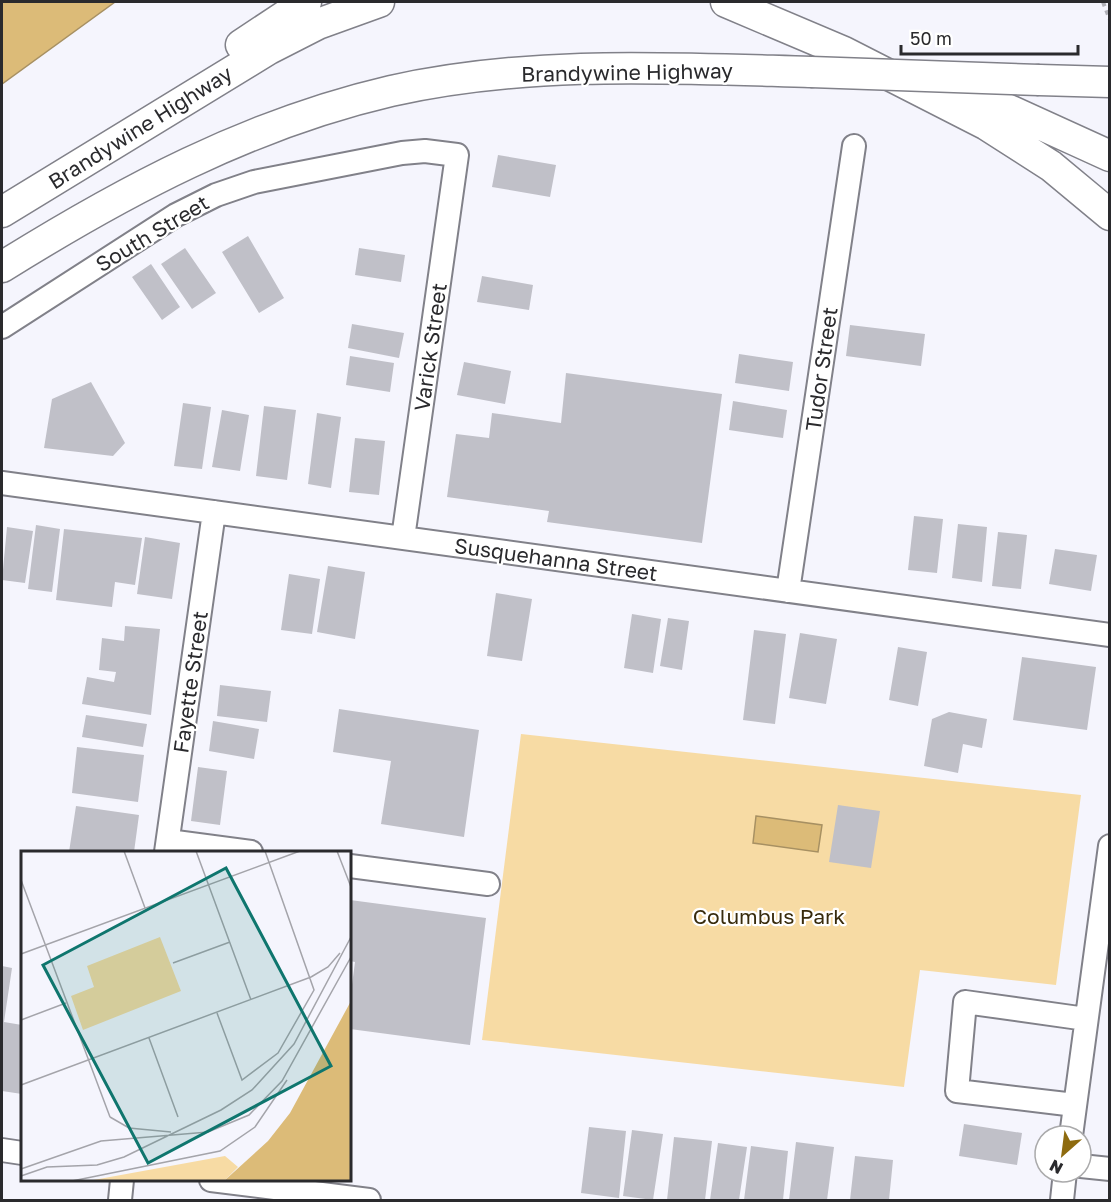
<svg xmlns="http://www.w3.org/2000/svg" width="1111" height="1202" font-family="'Golos Text',sans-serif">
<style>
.green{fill:#f7dba4}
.water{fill:#dcbb78;stroke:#a79062;stroke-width:1.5}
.building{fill:#c0c0c8}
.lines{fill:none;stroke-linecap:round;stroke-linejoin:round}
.minor-casing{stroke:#818189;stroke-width:26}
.major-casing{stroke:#818189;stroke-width:33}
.path{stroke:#b1b1b8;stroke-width:4;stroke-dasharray:4.5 4.5;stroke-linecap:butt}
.minor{stroke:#fff;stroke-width:22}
.major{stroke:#fff;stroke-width:30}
.major-bridge-casing{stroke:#818189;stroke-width:33;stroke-linecap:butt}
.major-bridge{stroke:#fff;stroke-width:30}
.labels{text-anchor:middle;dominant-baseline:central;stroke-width:4.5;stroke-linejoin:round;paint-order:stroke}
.street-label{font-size:21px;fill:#2a2a2d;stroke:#fff}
.park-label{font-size:21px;fill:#382b0c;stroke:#fff}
.inset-road{fill:none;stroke:#a4a4aa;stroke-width:1.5}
.view{fill:#0f766e;fill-opacity:0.15;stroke:#0f766e;stroke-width:3}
.inset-edge{fill:none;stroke:#2a2a2d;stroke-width:3}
</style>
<rect width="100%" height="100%" fill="#f5f5fd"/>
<path class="green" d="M521 734 1081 795 1056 985 920 970 904 1087 482 1040Z"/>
<path class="water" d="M2 2H115L2 84Z
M756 816 822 825 818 852 753 843Z"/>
<path class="building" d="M498 155 556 165 550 197 492 187Z
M248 236 284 298 259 313 222 252Z
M185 248 216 293 192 309 161 264Z
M359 248 405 255 401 282 355 275Z
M151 264 180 307 162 320 132 277Z
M482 276 533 285 529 310 477 302Z
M352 324 404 333 399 358 348 348Z
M850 325 925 334 921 366 846 356Z
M739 354 793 362 789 391 735 383Z
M350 356 394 363 390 392 346 385Z
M464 362 511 371 505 404 457 395Z
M566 373 722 394 702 543 547 522 549 511 447 497 456 434 489 438 492 413 561 423Z
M91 382 125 443 113 456 44 448 52 399Z
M733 401 787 410 783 438 729 430Z
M183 403 211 407 202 469 174 466Z
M264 406 296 410 287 480 256 476Z
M222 410 249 415 240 471 212 467Z
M317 413 341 417 331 488 308 484Z
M355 438 385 441 379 495 349 492Z
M914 516 943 519 937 573 908 570Z
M958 524 987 527 982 582 952 578Z
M36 525 60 529 52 592 28 589Z
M7 527 33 531 25 583 2 580Z
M64 529 142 538 135 585 115 582 112 607 56 600Z
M998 532 1027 535 1021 589 992 586Z
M145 537 180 543 172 599 137 594Z
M1055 549 1097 555 1091 591 1049 584Z
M328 566 365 572 355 639 317 632Z
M289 574 320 579 312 634 281 630Z
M496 593 532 599 522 661 487 656Z
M632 614 661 619 653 673 624 668Z
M668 618 689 621 682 670 660 666Z
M125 626 160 629 151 715 82 704 87 677 114 682 116 672 99 670 102 638 124 641Z
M754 630 786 634 775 724 743 720Z
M800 633 837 639 826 704 789 698Z
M898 647 927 652 918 706 889 700Z
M1022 657 1096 667 1087 730 1013 720Z
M220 685 271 691 267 722 217 716Z
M339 709 479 730 464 837 381 824 391 761 333 752Z
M949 712 987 719 982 748 963 744 958 773 924 766 932 719Z
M86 715 147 724 143 747 82 737Z
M213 721 259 729 254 759 209 751Z
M77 747 144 755 138 802 72 793Z
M198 767 227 771 220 825 191 821Z
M838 805 880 811 871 868 829 862Z
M76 806 139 815 134 852H69Z
M350 900 486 918 470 1045 350 1029V1000L355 962 350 961Z
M2 966 12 968 4 1022 22 1025V1094L2 1091Z
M964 1124 1022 1133 1017 1165 959 1156Z
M589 1127 626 1131 619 1198 581 1193Z
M632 1130 663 1134 653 1200 623 1196Z
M674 1137 712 1141 705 1200H667Z
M796 1142 834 1147 827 1200H789Z
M718 1143 747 1147 739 1200H710Z
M751 1146 788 1151 783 1200H744Z
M855 1156 893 1160 889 1200H850Z"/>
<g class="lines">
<g class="minor-casing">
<path id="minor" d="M2 327 176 215 216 195 254 182 402 153 425 151 457 155 403 538
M2 483 1110 635
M788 591 854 146
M168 841 251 852
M166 852 214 512
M350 866 488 884
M1075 1105 957 1091 965 1002 1086 1019
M1071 1136 1110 846
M2 1150 22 1153
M1081 1166 1110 1169
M211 1180 369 1200
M120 1200 122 1180
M1062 1200 1065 1172"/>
</g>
<g class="major-casing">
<path id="major" d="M726 2 844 52 987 125 1051 166 1110 215
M241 45 306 2
M943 80 1110 156
M1039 80 1110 82
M2 212 269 49 318 24 379 2
M2 267C124 191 249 124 391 91 529 60 671 68 811 72"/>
</g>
<path class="path" d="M1103 2 1110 20"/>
<use href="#minor" class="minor"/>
<use href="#major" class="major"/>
<g class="major-bridge-casing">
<path id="major-bridge" d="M811 72 1039 80"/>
</g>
<use href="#major-bridge" class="major-bridge"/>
</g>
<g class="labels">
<g class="street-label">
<text transform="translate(627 72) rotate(-1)">Brandywine Highway</text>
<text transform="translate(140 127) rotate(-32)">Brandywine Highway</text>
<text transform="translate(152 233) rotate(-31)">South Street</text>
<text transform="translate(430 347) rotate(-82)">Varick Street</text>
<text transform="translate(821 369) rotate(-82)">Tudor Street</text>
<text transform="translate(556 559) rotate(8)">Susquehanna Street</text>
<text transform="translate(190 682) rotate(-82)">Fayette Street</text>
</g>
<g class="park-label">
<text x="769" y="916">Columbus Park</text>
</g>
</g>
<g transform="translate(21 851)">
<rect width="330" height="330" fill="#f5f5fd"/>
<path d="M139 86 160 140 62 179 50 145 73 136 66 115ZM204 305 217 316 203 330H67Z" fill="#f7dba4"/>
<path d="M330 150V330H203L247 290 269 262Z" fill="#dcbb78"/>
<path class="inset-road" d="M103 0 124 57M175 0 230 149M316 0 330 36M0 29 89 266M0 103 279 0M152 112 209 91M290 126 307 116 319 102M196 162 221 229 257 202 293 139 244 0M0 169 45 152M128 187 157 266M0 234 290 126M89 266 108 277 150 281M0 318 80 290 187 281 228 264 261 230 330 106M0 325 26 316 76 314 103 306 200 259 231 239 273 193 330 86M51 330 199 300 234 276 266 229"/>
<path class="view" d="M205 17 310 215 127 312 22 114Z"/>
<rect width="330" height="330" class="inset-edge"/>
</g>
<rect width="1111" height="1202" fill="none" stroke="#2a2a2d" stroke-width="6"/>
<g transform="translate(1063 1154) rotate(208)"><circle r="28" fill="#ffffff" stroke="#aaaaab" stroke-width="1.5"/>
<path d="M0-4.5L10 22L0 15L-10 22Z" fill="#8e6b0f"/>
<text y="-9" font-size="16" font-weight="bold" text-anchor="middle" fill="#2a2a2d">N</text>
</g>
<path d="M901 45v9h177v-9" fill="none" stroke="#2a2a2d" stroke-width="3"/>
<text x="910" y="45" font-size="18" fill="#2a2a2d" stroke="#ffffff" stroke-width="4.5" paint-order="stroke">50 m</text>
</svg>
